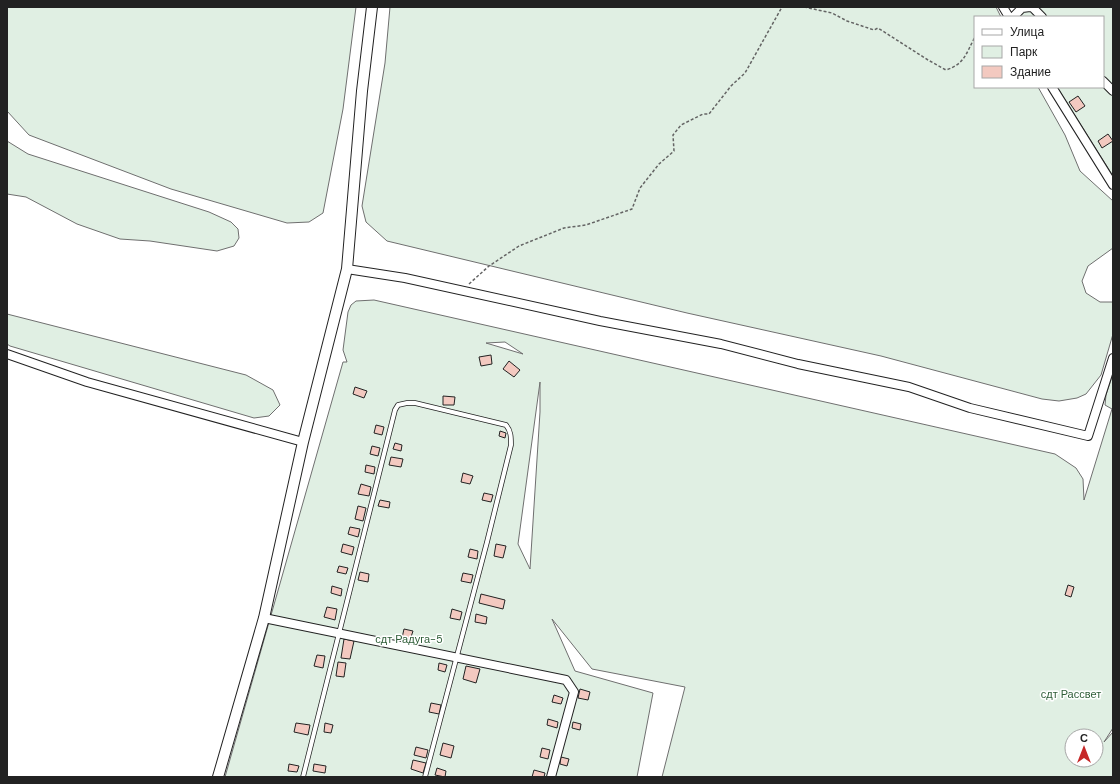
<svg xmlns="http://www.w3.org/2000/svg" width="1120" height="784" font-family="'DM Sans',sans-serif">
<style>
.green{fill:#e0efe3;stroke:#6f6f6f;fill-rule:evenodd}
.building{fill:#f3c9c0;stroke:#222}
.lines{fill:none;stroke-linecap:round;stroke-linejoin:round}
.service-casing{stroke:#222;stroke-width:5.5}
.minor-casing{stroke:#222;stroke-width:10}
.tertiary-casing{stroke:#222;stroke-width:12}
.path{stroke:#646464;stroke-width:1.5;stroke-dasharray:3 2;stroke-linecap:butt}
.service{stroke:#fff;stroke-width:4}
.minor{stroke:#fff;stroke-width:8}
.tertiary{stroke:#fff;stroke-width:10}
.labels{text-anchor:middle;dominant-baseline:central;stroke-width:3;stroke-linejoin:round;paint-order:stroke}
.park-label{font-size:11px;fill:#2f5e38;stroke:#fff}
</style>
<rect width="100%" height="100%" fill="#fff"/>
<path class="green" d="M7 7H356L343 109 323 213 309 222 287 223 171 189 29 135 7 111Z
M390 7H996L1001 17H975V87H1038L1065 135 1080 171 1113 201V248L1088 266 1082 281 1086 293 1100 302H1113V334L1101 375 1086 394 1077 398 1059 401 1042 399 881 356 687 313 387 241 366 222 362 206 385 63Z
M1020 7H1113V176L1057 87H1103V17H1014Z
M7 141 28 154 209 212 231 222 238 229 239 238 234 246 217 251 150 241 120 239 77 224 26 197 7 194Z
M374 300 1055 454 1076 468 1083 479 1084 500 1112 409 1105 405 1106 395 1113 374V728L1104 742 1113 732V777H662L685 687 592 669 552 619 575 671 653 693 637 777H225L343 362H347L343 350 348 312 351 305 356 301ZM505 342 523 354 486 343ZM540 382V412L530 569 518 544ZM1072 736H1096V760H1072Z
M7 314 246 375 273 390 280 405 269 416 254 418 10 346 7 344Z"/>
<path class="building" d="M1078 96 1085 106 1076 112 1069 102Z
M1108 134 1113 141 1102 148 1098 141Z
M491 355 492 364 481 366 479 357Z
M509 361 520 370 514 377 503 369Z
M355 387 367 391 364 398 353 394Z
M443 396 455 397 454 405H443Z
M376 425 384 427 382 435 374 433Z
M500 431 506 433 505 438 499 436Z
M395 443 402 445 401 451 393 449Z
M372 446 380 448 378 456 370 454Z
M391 457 403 459 401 467 389 465Z
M366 465 375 467 374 474 365 472Z
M463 473 473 476 470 484 461 482Z
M361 484 371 487 369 496 358 494Z
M484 493 493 495 491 502 482 500Z
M380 500 390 502 389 508 378 506Z
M358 506 366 508 363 521 355 519Z
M350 527 360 529 358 537 348 534Z
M343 544 354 547 352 555 341 552Z
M496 544 506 546 503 558 494 556Z
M470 549 478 551 477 559 468 557Z
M339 566 348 568 346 574 337 572Z
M360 572 369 574 368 582 358 580Z
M463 573 473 575 471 583 461 581Z
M1068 585 1074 587 1071 597 1065 595Z
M332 586 342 589 341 596 331 593Z
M481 594 505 600 503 609 479 603Z
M327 607 337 609 335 620 324 617Z
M452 609 462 612 460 620 450 618Z
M476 614 487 617 486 624 475 622Z
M404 629 413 631 410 640 402 638Z
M344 639 354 641 350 659 341 658Z
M317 655 325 656 323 668 314 666Z
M338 662 346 663 344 677 336 676Z
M439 663 447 665 445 672 438 670Z
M466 666 480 669 476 683 463 679Z
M580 689 590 692 588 700 578 698Z
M554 695 563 698 561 704 552 702Z
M431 703 441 705 439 714 429 712Z
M548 719 558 722 557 728 547 725Z
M573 722 581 724 580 730 572 728Z
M296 723 310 725 308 735 294 732Z
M325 723 333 725 331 733 324 732Z
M443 743 454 746 451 758 440 755Z
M416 747 428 750 426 758 414 755Z
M542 748 550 750 548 759 540 757Z
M561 757 569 759 567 766 560 764Z
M413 760 426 763 423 773 411 769Z
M289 764 299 766 297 772 288 771Z
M314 764 326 766 325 773 313 771Z
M437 768 446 771 445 777 435 775Z
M534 770 545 773 544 777H532Z"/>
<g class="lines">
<g class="service-casing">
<path id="service" d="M303 777 395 410 398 405 407 403H415L506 425C511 431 511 437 511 445L487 542 425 777"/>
</g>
<g class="minor-casing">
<path id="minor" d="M1003 7 1009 17
M1032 7 1042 17
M1013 17 1022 8 1030 7
M1103 81 1113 91
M1052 87 1113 185
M347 269 405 278 600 321 721 344 798 364 909 387 970 408 1088 436 1113 358
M7 354 87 382 303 442
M264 618 566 680 574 692 551 777"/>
</g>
<g class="tertiary-casing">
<path id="tertiary" d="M218 777 264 618 303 442 347 269 362 91 372 7"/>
</g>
<path class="path" d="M804 7 832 13 847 21 874 30 878 28 928 60 946 70C965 64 966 53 975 37
M469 284 489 266 519 246 564 228 586 225 632 209 640 188 659 164 674 151 673 135 681 125 703 114H709L731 86 745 73 782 7"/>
<use href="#service" class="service"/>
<use href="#minor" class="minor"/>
<use href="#tertiary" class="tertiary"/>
</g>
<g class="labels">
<g class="park-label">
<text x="409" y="639">сдт Радуга-5</text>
<text x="1071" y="694">сдт Рассвет</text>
</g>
</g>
<rect width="1120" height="784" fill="none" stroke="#222222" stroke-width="16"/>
<rect x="974" y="16" width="130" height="72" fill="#ffffff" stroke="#a7a7a7"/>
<rect x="982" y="29" width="20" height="6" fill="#ffffff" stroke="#a7a7a7"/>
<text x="1010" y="36" font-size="12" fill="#222222">Улица</text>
<rect x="982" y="46" width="20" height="12" fill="#e0efe3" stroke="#a7a7a7"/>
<text x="1010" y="56" font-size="12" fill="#222222">Парк</text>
<rect x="982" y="66" width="20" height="12" fill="#f3c9c0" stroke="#a7a7a7"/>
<text x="1010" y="76" font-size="12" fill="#222222">Здание</text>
<g transform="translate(1084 748)"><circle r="19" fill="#ffffff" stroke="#a7a7a7"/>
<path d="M0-3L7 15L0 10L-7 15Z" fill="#c62828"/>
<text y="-6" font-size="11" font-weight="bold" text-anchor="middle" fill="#222222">С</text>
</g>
</svg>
